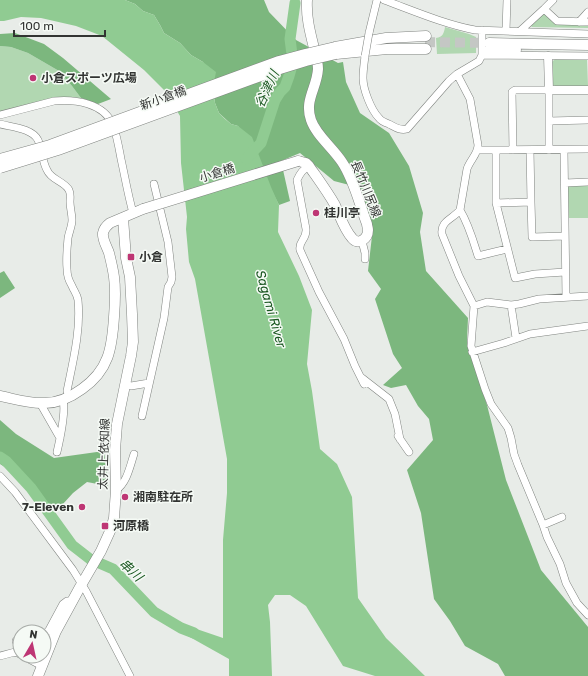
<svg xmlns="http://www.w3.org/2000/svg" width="588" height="676" font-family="Rubik,'Noto Sans JP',sans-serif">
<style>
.green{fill:#b1d7b1}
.forest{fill:#7cb77e}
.water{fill:#90cb92}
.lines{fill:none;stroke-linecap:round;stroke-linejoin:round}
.river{stroke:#90cb92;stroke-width:11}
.secondary-tunnel{stroke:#c4c7c4;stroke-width:10;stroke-dasharray:10 5;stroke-linecap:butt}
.minor-casing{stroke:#808480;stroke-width:8}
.tertiary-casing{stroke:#808480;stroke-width:9}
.secondary-casing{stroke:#808480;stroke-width:11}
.minor{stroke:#fff;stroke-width:7}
.tertiary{stroke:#fff;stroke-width:8}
.secondary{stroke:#fff;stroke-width:10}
.minor-bridge-casing{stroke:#808480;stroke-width:8;stroke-linecap:butt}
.secondary-bridge-casing{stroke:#808480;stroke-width:11;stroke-linecap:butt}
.minor-bridge{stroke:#fff;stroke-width:7}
.secondary-bridge{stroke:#fff;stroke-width:10}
.poi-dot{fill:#be3674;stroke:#f5faf5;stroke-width:1.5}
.labels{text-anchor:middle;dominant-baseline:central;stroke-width:3;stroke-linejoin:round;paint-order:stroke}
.poi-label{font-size:12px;font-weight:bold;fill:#323432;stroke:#f5faf5;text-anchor:start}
.street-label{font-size:12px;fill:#323432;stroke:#f5faf5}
.water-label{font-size:13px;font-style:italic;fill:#1b5822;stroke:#f5faf5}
</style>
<rect width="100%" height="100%" fill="#e8ece8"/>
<path class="green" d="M544 13 556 23 588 24V28L532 27 531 26V24Z
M445 27 469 34 476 37V53L437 54 436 38C443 37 444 33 445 27Z
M0 46 11 47 28 53 59 71 72 86 81 98 65 97 0 112Z
M555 59 587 60 588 86H555L552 84V62Z
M588 182V218H565V183Z"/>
<path class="forest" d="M125 0H264L269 12 296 40 338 63 343 62 346 82 360 113 389 133 409 166 423 213 420 232 426 271 468 318 467 341 487 405 506 480 541 570 588 627V676H505L498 664 465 646 450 621 434 599 421 513 407 470 433 440 429 419 418 406 406 385 391 388 383 385 402 368 393 354 375 299 381 289 368 271 372 236 357 187 334 181 300 153 281 161 290 201 279 205 238 126 231 124 219 113 215 103 213 87 203 62 191 55 180 43 164 33 160 25 154 15 143 11 135 4Z
M15 33 44 44 63 58 111 99 98 104 81 98 72 86 59 71 28 53 11 47 0 46V34Z
M4 271 15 288 0 298V273Z
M0 420 16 434 54 458 104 451 108 486 87 482 73 493 52 516 11 471 0 464Z"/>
<path class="water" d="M0 0H125L135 4 143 11 154 15 160 25 164 33 180 43 191 55 203 62 216 72 213 87 215 103 219 113 225 119 231 124 238 126 252 137 271 187 279 205 278 232 299 276 312 310 307 364 312 391 320 449 337 464 352 497 358 598 386 638 425 676H375L343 666 306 606 290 595H275L268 605 270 622 272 676H229V659L179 631 182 624 223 638V540L227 493V459L195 279 189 262 186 229 187 217 181 163 180 116 165 91 144 70 102 36 76 26 41 18 21 17 4 21H0Z"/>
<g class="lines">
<path class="river" d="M246 159 261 143 275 100 280 92 285 87 289 76 293 62 290 39 295 3
M0 457 6 461 31 488 72 545 90 559 113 569 154 612 181 628 194 633"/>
<path class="secondary-tunnel" d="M425 42 489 43"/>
<g class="minor-casing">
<path id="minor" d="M384 0C414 11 444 24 475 30L588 34
M544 9 557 21 588 22
M579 22 588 12
M506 31 507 0
M520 31 544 9 553 0
M369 33 377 0
M482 55 588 56
M365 56C364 64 363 71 363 78 363 89 371 110 379 118 381 121 386 123 389 124 395 127 400 131 407 129L449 81 457 74 479 61 482 55V30
M457 74 470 99 478 145C478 154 470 160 467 169L460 210C453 219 440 221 442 234L459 276 474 306 471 346 485 389 491 404 508 428 511 438 514 454 518 465 543 525 547 537 560 564 566 583 577 603 588 615
M0 115 54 101C75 99 104 103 113 125 117 136 119 148 121 159 125 177 128 195 133 213
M549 121 588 120
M0 124C11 127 32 128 38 140 42 149 42 161 47 170 51 180 64 181 69 190 71 194 70 198 70 202 70 208 72 214 72 220 72 226 69 232 68 238 67 248 66 259 67 269 67 275 69 281 72 286 74 291 77 294 78 300 81 330 73 361 67 391L69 397
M478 150 588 149
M496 150V203L515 278 535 274 565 272
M513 150 512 92 515 90H549V150
M530 150 531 202
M564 150 566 297
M309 166C303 169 300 173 297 180L306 229C307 240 298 241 300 250L319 292 344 339 355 366 364 384
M565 183 588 182
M496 203 531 202 532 237 565 236
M460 210C469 225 473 240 478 256L507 249
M362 241 365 253V259
M511 305 516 338
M474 306 487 302 511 305 519 304 539 299 588 296
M472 352 504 343 530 334 588 326
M362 378 389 399 395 414 400 439
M125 384 131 386 149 383
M40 403 60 438
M142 416 164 318 168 287 171 282 172 277 168 242 154 184
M398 436 409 452
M57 452C60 439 66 412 63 400
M0 476 15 492 73 570 86 591 130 676
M116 490C127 483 130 466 134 454
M543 525 562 517
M44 635 49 630 63 604 67 601H72
M16 641H20
M0 656 15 652 20 654
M23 656 42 666"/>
</g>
<g class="tertiary-casing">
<path id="tertiary" d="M548 56 549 90H588"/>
</g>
<g class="secondary-casing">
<path id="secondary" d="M489 43 588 45
M335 47 386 38 426 36
M489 50H516
M336 54 387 49H426
M298 161 306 163 309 166C318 179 327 191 335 205 340 216 344 229 352 238 358 246 368 239 368 230 368 228 367 226 367 224 359 203 354 180 342 162 333 148 316 135 311 120 304 100 317 88 318 69 318 62 316 55 314 48 310 32 306 17 307 0
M0 396C15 399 30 404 45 403 59 403 71 397 82 389 109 370 112 348 114 317 115 304 116 291 114 277 113 269 111 261 109 253 107 247 102 239 103 233 104 228 106 226 110 223L143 209
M38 676 56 631 80 587 101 551 111 529 114 518 116 490 115 450 117 424 131 356 133 342 132 314 130 277 126 258 123 218"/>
</g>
<use href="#minor" class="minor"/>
<use href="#tertiary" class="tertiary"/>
<use href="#secondary" class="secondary"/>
<g class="minor-bridge-casing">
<path id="minor-bridge" d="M365 56 369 33"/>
</g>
<g class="secondary-bridge-casing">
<path id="secondary-bridge" d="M0 159 50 145 279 61 305 54 335 47
M0 168 58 150 280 69 306 61 336 54
M143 209 298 161"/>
</g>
<use href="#minor-bridge" class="minor-bridge"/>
<use href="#secondary-bridge" class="secondary-bridge"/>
</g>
<g class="poi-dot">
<circle cx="33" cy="78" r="4"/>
<circle cx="316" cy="213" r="4"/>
<rect x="127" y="253" width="8" height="8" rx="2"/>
<circle cx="125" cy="497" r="4"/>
<circle cx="82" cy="507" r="4"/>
<rect x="101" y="522" width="8" height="8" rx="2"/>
</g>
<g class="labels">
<g class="poi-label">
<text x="41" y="78">小倉スポーツ広場</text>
<text x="324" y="213">桂川亭</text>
<text x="139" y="257">小倉</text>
<text x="133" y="497">湘南駐在所</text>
<text x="74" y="507" text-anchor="end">7-Eleven</text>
<text x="113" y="526">河原橋</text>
</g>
<g class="street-label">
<text transform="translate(163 98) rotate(-20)">新小倉橋</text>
<text transform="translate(217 173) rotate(-17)">小倉橋</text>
<text transform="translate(366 189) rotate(68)">長竹川尻線</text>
<text transform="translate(104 454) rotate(-88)">太井上依知線</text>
</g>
<g class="water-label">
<text transform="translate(267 89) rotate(-65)">谷津川</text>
<text transform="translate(271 309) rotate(74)">Sagami River</text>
<text transform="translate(131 570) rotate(43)">串川</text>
</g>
</g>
<g transform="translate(32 644) rotate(9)"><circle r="19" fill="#f5faf5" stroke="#a7aba7"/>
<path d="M0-3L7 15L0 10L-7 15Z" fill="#be3674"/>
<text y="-6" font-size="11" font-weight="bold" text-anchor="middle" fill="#323432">N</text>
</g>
<path d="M14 30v6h91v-6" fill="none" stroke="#323432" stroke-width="2"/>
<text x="20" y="30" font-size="12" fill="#323432" stroke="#f5faf5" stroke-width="3" paint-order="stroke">100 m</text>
</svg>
